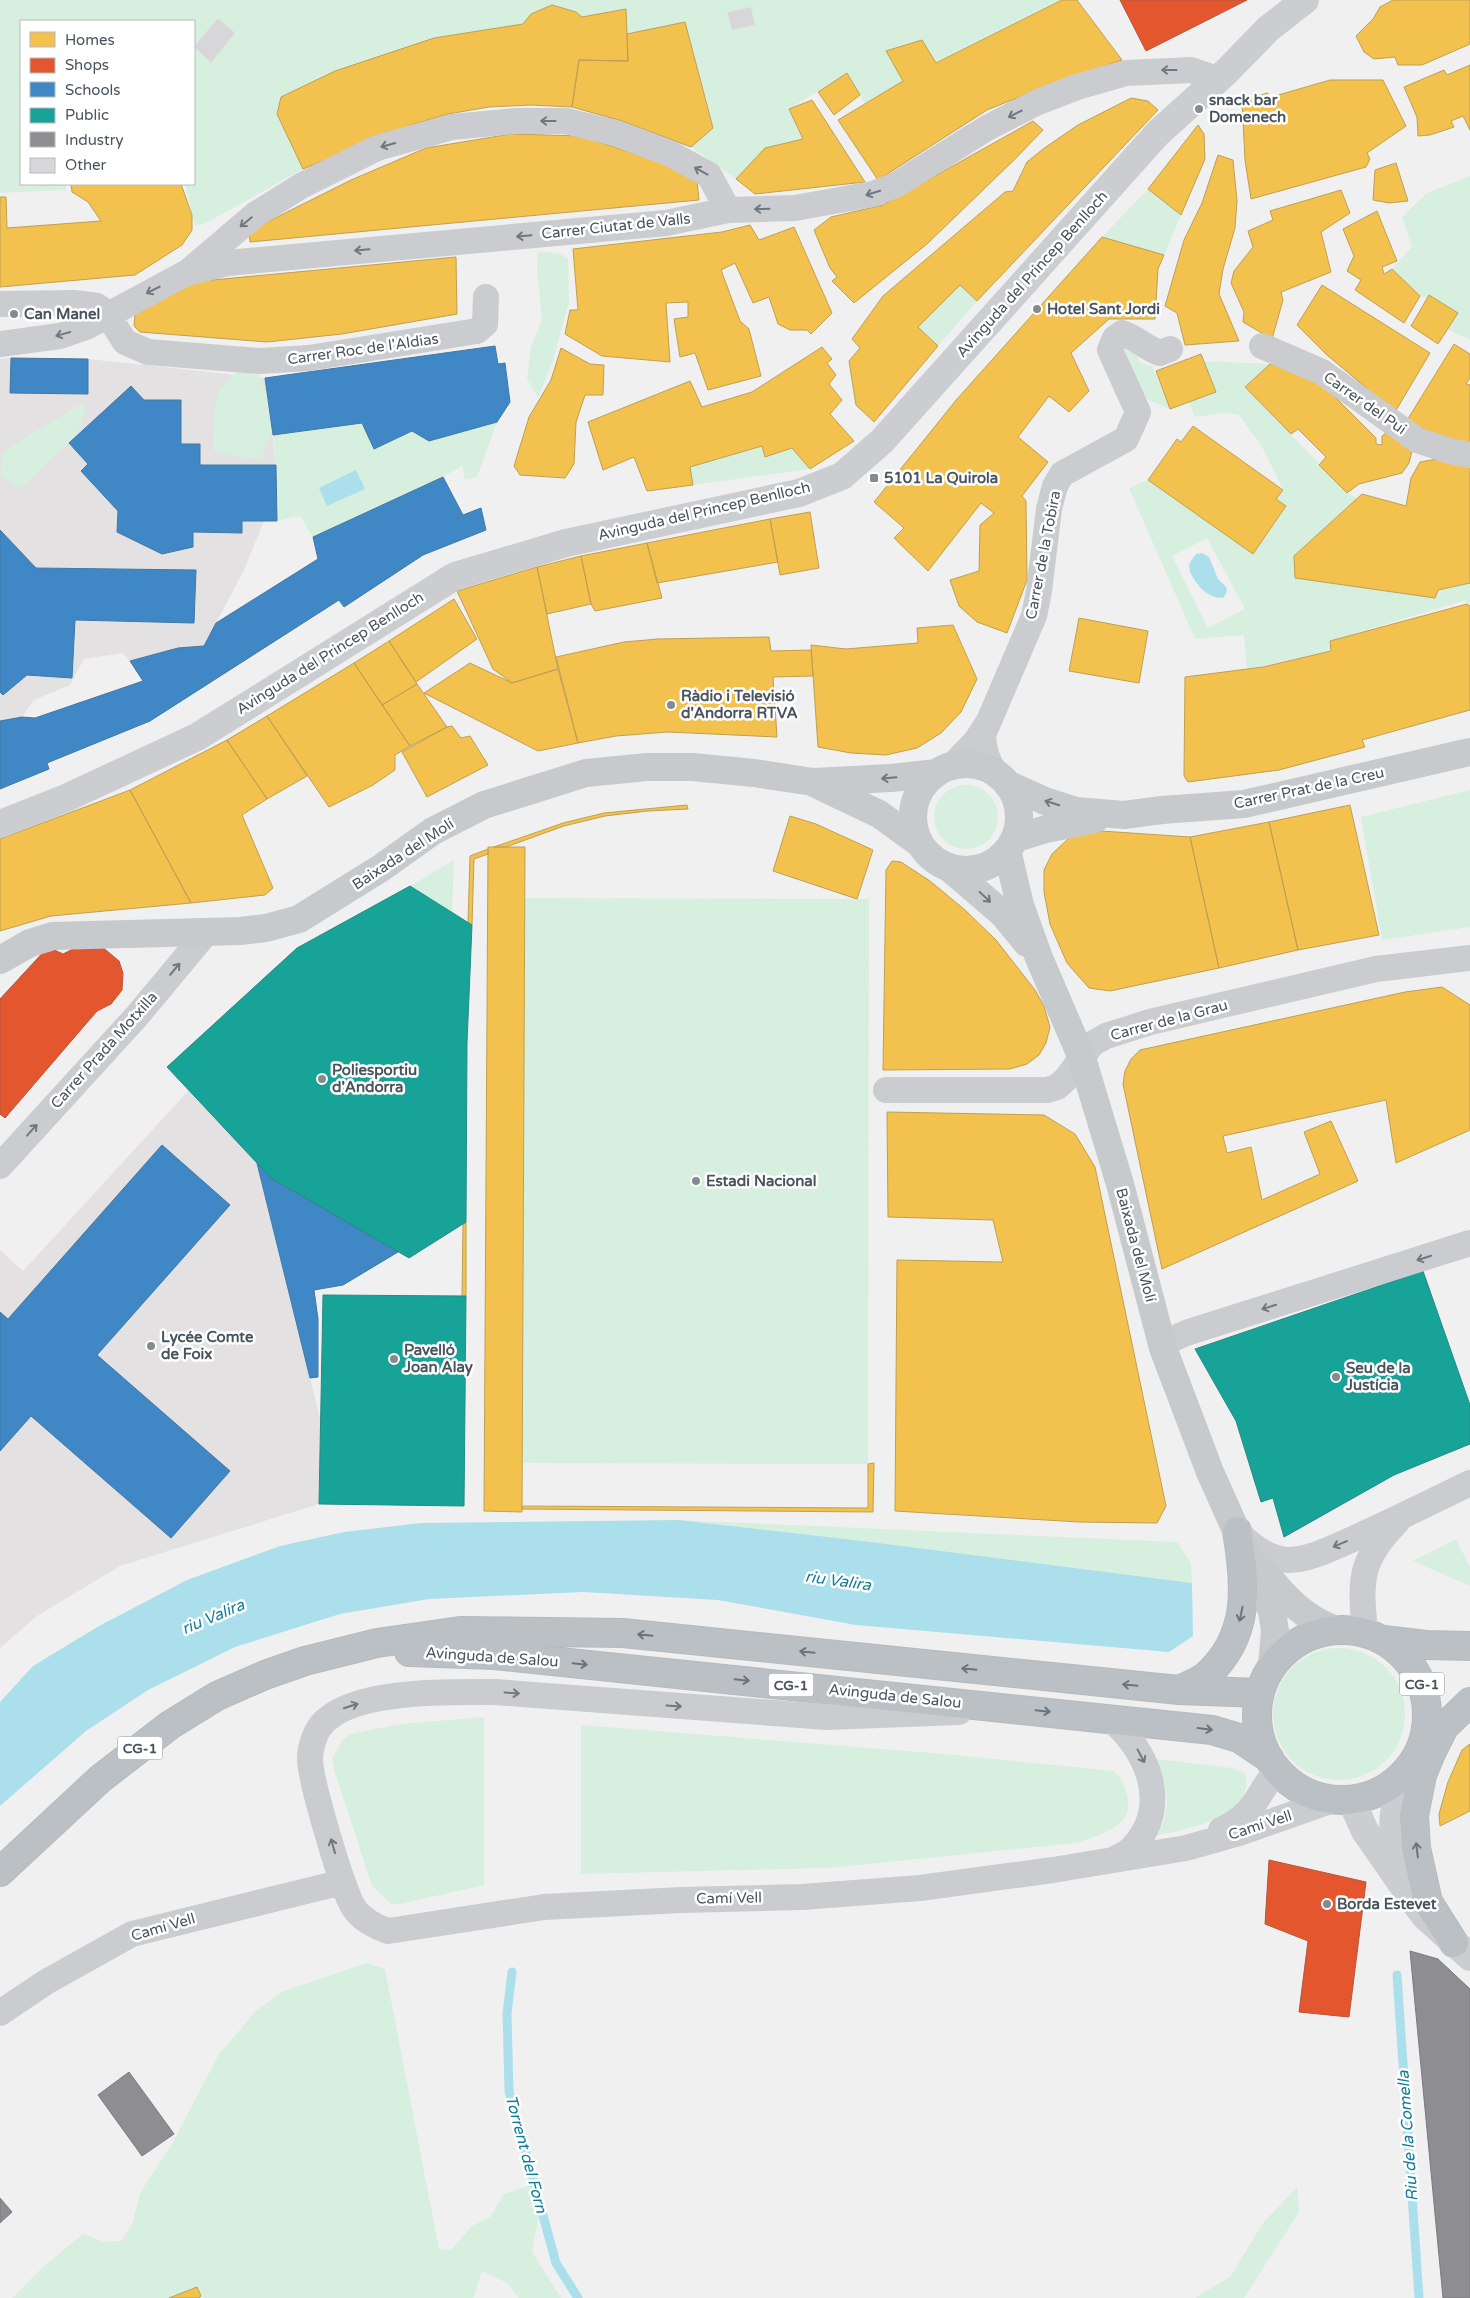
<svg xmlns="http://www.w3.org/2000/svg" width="1470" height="2298" font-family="'Varela Round',sans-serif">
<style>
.education{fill:#e3e1e2}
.green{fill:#d6efdf;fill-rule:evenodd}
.water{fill:#abdfec}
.homes{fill:#f2c14e;stroke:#bfa052}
.shops{fill:#e4572e;stroke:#b5563c}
.schools{fill:#3f88c5;stroke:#4278a6}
.public{fill:#17a398;stroke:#268b86}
.industry{fill:#8d8d92;stroke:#787c82}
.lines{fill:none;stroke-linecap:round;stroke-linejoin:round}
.stream{stroke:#abdfec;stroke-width:9}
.building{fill:#d7d7d9;stroke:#e2e2e3}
.highway-casing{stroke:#b6babf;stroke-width:30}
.street{stroke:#cacccf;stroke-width:26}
.secondary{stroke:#cbcdd0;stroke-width:28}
.primary{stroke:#c6cacd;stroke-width:28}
.highway{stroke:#bbc0c5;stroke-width:28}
.oneway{stroke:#6f777f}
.oneway2{stroke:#6e777f}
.oneway3{stroke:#6a747c}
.poi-dot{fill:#838a90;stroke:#fff;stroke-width:2}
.labels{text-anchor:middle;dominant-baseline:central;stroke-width:5;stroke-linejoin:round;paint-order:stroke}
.shield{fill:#fff;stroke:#7f878e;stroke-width:1}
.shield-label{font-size:14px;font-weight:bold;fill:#48535d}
.poi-label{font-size:15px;font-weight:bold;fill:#48535d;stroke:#fff;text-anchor:start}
.street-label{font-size:15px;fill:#48535d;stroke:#fff}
.water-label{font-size:16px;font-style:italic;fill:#0f7e99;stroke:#fff}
</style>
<rect width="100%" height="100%" fill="#f1f0f0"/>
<path class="education" d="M11 358 88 359 265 378 276 465 277 521H264L244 570 204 646 130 661 123 653 84 659 70 685 34 700 22 717 0 721V359Z
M188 1091 257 1163 321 1422 319 1504 120 1566 37 1616 0 1648V1250L23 1271Z"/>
<path class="green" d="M0 0H1062L865 104 847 73 789 109 803 139 765 148 736 179 691 147 713 128 685 22 627 34 625 9 582 17 434 38 335 71 282 97 303 169 206 223 195 226 185 184H194V21H21V184H66V190L0 193Z
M1470 176V340L1447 329 1458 313 1429 295 1427 298 1420 296 1392 269 1412 247 1402 217 1427 193Z
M1148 189 1181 215 1164 255 1102 237Z
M538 251 561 254 568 259 569 302 553 361 538 398 527 379 531 347 542 320 537 270Z
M960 285 977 301 938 346 918 327Z
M1129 344 1141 363 1152 366 1170 409 1148 400 1137 385 1124 346Z
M1204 361 1270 364 1245 387 1347 493 1357 498 1294 556 1295 578 1435 598 1438 590 1470 583V603L1467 604 1466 600 1330 641 1331 651 1247 669 1244 635 1195 639 1129 488 1148 480 1252 553 1286 507 1276 499 1283 489 1262 447 1239 415 1224 413 1195 417 1189 402 1216 392ZM1207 538 1245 609 1208 628 1172 556Z
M238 370 257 373 268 398 272 432 261 459 231 456 213 450 214 417 219 390Z
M85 402 83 420 76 436 20 489 0 474 2 454 21 440Z
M497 422 477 477 465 480 462 466 443 477 313 537 300 516 277 521 276 465 273 435 362 423 375 449 412 431 429 441Z
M762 446 765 456 792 448 810 469 693 485 690 467Z
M934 817a32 32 0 1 1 64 0a32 32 0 1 1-64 0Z
M1470 790V927L1382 940 1361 817Z
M454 860 452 913 410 886Z
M524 898 869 899 868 1464 523 1463Z
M678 1520 1177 1542 1191 1563 1192 1583 863 1541Z
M1456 1539 1470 1567V1586L1413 1561Z
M1273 1714a66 66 0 1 1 132 0a66 66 0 1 1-132 0Z
M484 1717V1885L400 1904H391L372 1886 335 1773 332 1759 342 1741 350 1734 401 1724Z
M581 1725 945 1754 1114 1771C1122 1779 1124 1784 1127 1795 1136 1826 1100 1835 1076 1843L829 1868 581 1874Z
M1156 1759 1232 1768 1245 1773C1257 1816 1187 1830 1157 1835 1173 1807 1167 1788 1156 1759Z
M366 1963 385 1969 439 2249 451 2250 472 2226 490 2217 504 2194 540 2182V2209L532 2252 561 2298H519L507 2283 482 2271 473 2298H12L44 2266 83 2234 104 2242 121 2241 133 2222 140 2193 172 2144 219 2054 256 2011 282 1992Z
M1297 2187 1299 2212 1244 2298H1195L1230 2277 1263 2223Z"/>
<path class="water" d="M356 470 365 489 327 506 319 488Z
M1202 553 1209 557 1218 579 1227 588 1226 594 1223 598C1206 598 1197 585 1190 572L1189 564 1196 554Z
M678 1520 863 1541 1192 1583 1193 1636 1169 1652 856 1625 718 1600 583 1592 429 1599 340 1614 235 1647 148 1690 86 1731 0 1806V1702L33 1666 99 1626 187 1580 280 1546 344 1532 421 1523Z"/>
<path class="homes" d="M1062 0H1077L1122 60 1044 87 987 110 878 180 838 120 903 81 886 51 922 40 936 63Z
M1393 0H1470V44L1422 65H1398L1395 57 1374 59 1364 52 1356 36 1373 19 1380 7Z
M552 5 576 12 582 17 626 9 628 61 579 60 572 107 531 105 489 107 448 114 411 125 303 169 277 114 281 97 335 71 434 38 523 24 531 14Z
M685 22 713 128 691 147 622 121 572 107 579 60 628 61 627 34Z
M1470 65V130L1463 116 1451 121 1454 127 1430 135 1418 136 1417 117 1404 87 1444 70 1447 75Z
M847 73 860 95 834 115 818 92Z
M1330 80H1383L1406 126 1367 153 1370 159 1366 167 1251 199 1245 160 1242 100 1268 93V98Z
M1131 98 1148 101 1158 110 977 301 960 285 918 327 938 346 874 422 856 405 849 361 860 348 852 339 883 296 1005 192 1013 191 1027 162 1043 149 1078 125Z
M812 100 865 182 755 194 736 179 765 148 803 139 789 109Z
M1033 121 1043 130 1015 159 927 244 854 303 832 281 837 277 830 268 814 230 831 217 883 205Z
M1198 125 1204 134 1205 159 1181 215 1148 189Z
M511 134 581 136 665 164 697 181 699 200 250 242 249 231 351 180 426 148Z
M1218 155 1233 160 1237 201 1235 228 1223 269 1219 294 1239 341 1185 345 1177 313 1165 306 1184 240 1202 203Z
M1396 163 1408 201 1389 203 1373 200 1375 170Z
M71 184H181L192 215V230L182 245 135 275 0 287V197H6L7 228 101 221 88 202 72 192Z
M1341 190 1350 213 1321 232 1331 272 1281 292 1283 300 1272 339 1243 322 1244 312 1231 283 1234 271 1253 247 1248 231 1273 220 1270 211Z
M1377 211 1397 261 1382 267 1384 274 1392 269 1420 296 1404 323 1355 290 1361 280 1347 271 1354 256 1343 229Z
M750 225 759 240 794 227 832 313 811 334 807 330H790L778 324 769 297 753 303 735 263 721 270 740 321 749 329 761 376 708 390 695 353 680 357 674 319 688 317V302L666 303 670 362 602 356 565 334 570 310H578L573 249 722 232Z
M1102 237 1164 255 1158 269 1155 319H1109L1071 353 1089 391 1069 412 1049 396 1018 437 1048 462 1022 496 1026 501 1027 580 1007 633 977 622 959 606 950 580 979 571 980 525 994 513 981 503 928 571 894 538 904 528 874 502 957 399Z
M456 257 457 314 342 334 267 342 140 332 134 326 135 315 191 282Z
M1322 285 1430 353 1395 412 1327 355 1297 325Z
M1429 295 1458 313 1438 344 1411 326Z
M1454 344 1470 354V378L1466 384 1470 385V448L1406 422Z
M822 347 832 359 827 363 836 375 829 384 842 400 830 414 854 441 810 469 792 448 765 457 762 446 690 467 693 485 647 491 634 457 603 470 588 422 690 381 702 407 752 392Z
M561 348 590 364 604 365 603 395H585L576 422 574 464 565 478 520 475 514 466 529 417 551 380Z
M1201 354 1216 392 1170 409 1156 371Z
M1270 364 1312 374 1376 438V444L1382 445V436L1391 429 1412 451 1409 463 1402 473 1359 484 1347 493 1319 465 1326 457 1298 429 1291 434 1245 387Z
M1193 426 1283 490 1276 499 1286 506 1253 554 1148 480 1177 439 1181 442Z
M1437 459 1470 465V583L1438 590 1435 598 1295 578 1294 556 1362 494 1406 506 1411 478 1420 462Z
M810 512 819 568 780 575 770 519Z
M770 519 778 562 657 583 647 543Z
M647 543 662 598 595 611 591 604 581 556Z
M581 556 591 604 547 614 537 567Z
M537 567 558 669 512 683 493 669 457 591Z
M454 599 477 639 416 682 389 641Z
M1467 604 1470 606V710L1362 740 1365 747 1279 770 1188 782 1184 776 1185 677 1263 667 1331 651 1330 641Z
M1079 618 1148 631 1139 683 1069 671Z
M953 625 977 679 961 712 941 733 917 748 886 755 851 753 818 747 811 645 846 649 918 643 917 628Z
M769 637 771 651 811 650 813 676 773 677 777 737 668 732 616 736 578 743 556 657 624 642 658 639Z
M389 641 417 684 382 705 354 663Z
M354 663 410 746 395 755V770L373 785 329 807 267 716Z
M470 663 512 683 558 669 578 743 538 751 424 693Z
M417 684 447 727 410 746 382 705Z
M267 716 307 776 267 799 227 740Z
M452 726 461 738 470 736 488 765 427 797 402 752 447 727Z
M227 740 267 799 242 815 273 888 265 895 191 903 130 790Z
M130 790 191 903 51 916 0 931V839Z
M687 805 688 809 648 811 605 816 564 826 506 847H494L563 823 604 813Z
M1350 805 1379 935 1298 950 1269 822Z
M790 816 816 824 873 850 857 899 773 871Z
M1269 822 1298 950 1219 968 1190 837Z
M1101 831 1190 837 1219 968 1110 991 1089 988 1067 963 1050 924 1044 892V870L1052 854 1070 837Z
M488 847H525L522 1512 484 1511Z
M488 849V854L474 859 472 925 468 923 470 856Z
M892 861 901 862 930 881 965 910 996 940 1035 990 1044 1006 1050 1027 1046 1043 1039 1055 1027 1064 1010 1069 883 1070 886 870Z
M1442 987 1470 1005V1130L1396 1163 1386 1100 1223 1136 1227 1153 1251 1147 1262 1200 1320 1174 1304 1132 1331 1121 1358 1181 1162 1269 1123 1084 1125 1071 1131 1059 1140 1050 1405 992Z
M887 1112 1044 1115 1075 1134 1095 1167 1166 1506 1157 1523 1079 1522 895 1511 897 1260 1003 1262 993 1220 888 1217Z
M466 1222V1296L462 1297 463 1225Z
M874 1463 873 1512 522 1509V1506L868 1508V1464Z
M1470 1744V1811L1440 1826 1439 1814 1448 1782 1462 1750Z
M197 2287 201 2296 199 2298H169Z"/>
<path class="shops" d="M1120 0H1247L1146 51Z
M83 944 101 946 119 961 123 973 122 990 111 1004 97 1011 5 1118 0 1114V999L48 947 63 954Z
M1269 1860 1366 1882 1349 2017 1299 2012 1308 1941 1265 1924Z"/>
<path class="schools" d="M495 346 498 364 505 363 510 402 497 422 429 441 412 431 374 449 362 423 273 435 265 378Z
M11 358 88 359V394L10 393Z
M131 386 144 400H181V444H200V465H276L277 521H242V533L193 532V547L162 554 117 532 118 511 81 471 88 464 69 443Z
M443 477 463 515 481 508 486 530 423 555 344 607 339 600 150 721 47 763 49 769 0 789V721L22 717 35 718 143 681 130 661 178 648 204 646 216 623 318 559 313 537Z
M0 530 36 568 196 570 194 623 75 620 72 678 27 675 3 695 0 692Z
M162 1145 230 1205 97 1355 230 1471 171 1538 31 1416 0 1451V1312L8 1319Z
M257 1163 271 1178 398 1252 343 1285 314 1290 318 1319V1377L310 1378Z"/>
<path class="public" d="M410 886 472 925 467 1043 466 1222 409 1258 271 1178 167 1067 297 948Z
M1423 1271 1470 1405V1444L1394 1475 1284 1537 1273 1498 1261 1502 1236 1421 1195 1349Z
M323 1295 466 1296 464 1506 319 1504Z"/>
<path class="industry" d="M1410 1951 1438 1959 1470 1989V2298H1443Z
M129 2072 174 2134 142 2156 98 2095Z
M0 2198 12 2212 0 2223Z"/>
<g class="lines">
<path class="stream" d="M512 1972 507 2013 509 2091 556 2263 578 2298
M1397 1975 1419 2298"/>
</g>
<path class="building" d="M751 7 755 25 732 30 727 12Z
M218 18 235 33 211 63 194 47Z"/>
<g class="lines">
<g class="highway-casing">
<path id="highway" d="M1257 1715a85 85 0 1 1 170 0a85 85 0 1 1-170 0Z
M1384 1640 1426 1645 1470 1646
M409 1652 494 1655 1212 1730 1239 1738 1269 1758
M1179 1690C1187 1686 1199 1682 1206 1676 1251 1636 1246 1585 1237 1531
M0 1872 100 1779 170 1725 217 1696 265 1675 305 1661 377 1643 460 1631 623 1633 1179 1690 1260 1693
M1454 1943 1428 1902 1416 1848 1414 1816 1422 1775 1431 1753 1444 1727 1470 1702"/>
</g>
<path class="street" d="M189 271 256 214 301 186 377 148 452 127 516 121H566L615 133 671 154 709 175 728 210
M0 304 74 303 97 306 107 314 125 342 148 352 260 361 309 358 477 331 485 324 486 297
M0 344 60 336 86 327 186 273 227 263 666 223 728 210 795 208 873 194 896 185 987 128 1038 102 1077 87 1126 73 1191 70 1217 79
M1262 346 1322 372 1417 440 1450 451 1470 455
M951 767 976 741 987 724
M996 774C987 761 984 750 983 735L1034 616 1039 591 1049 509 1055 486 1062 474 1126 439 1138 412 1110 350 1115 338 1122 333C1137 338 1146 348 1160 353L1170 349
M886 1090H1047L1057 1087 1066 1079 1092 1044 1106 1036 1150 1022 1376 969 1470 958
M0 1166 136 1017 206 933
M1162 1344 1186 1333 1470 1243
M1237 1531C1250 1545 1268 1559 1288 1560 1310 1560 1334 1547 1353 1539 1393 1521 1431 1502 1470 1483
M1365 1632C1360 1580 1359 1561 1397 1522
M959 1712 827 1717 495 1692C451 1692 358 1689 325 1721 316 1729 310 1746 310 1759 310 1779 343 1893 354 1908 361 1919 376 1927 388 1931L544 1907 682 1900 802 1897 920 1888 1053 1870 1186 1848 1239 1833 1333 1800
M1110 1719C1148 1750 1171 1806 1133 1847 1128 1853 1120 1856 1113 1860
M1221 1830C1257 1813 1255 1796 1277 1770
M0 2013 46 1982 132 1934 343 1882"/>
<path class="secondary" d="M0 824 66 798 197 737 455 576 566 543 799 493 842 476 882 441 1158 133 1227 71 1268 29 1305 0
M1351 1800 1365 1831 1415 1903 1426 1917 1470 1957
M1404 1878C1397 1857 1390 1830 1395 1808 1398 1795 1403 1782 1407 1770"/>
<path class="primary" d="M913 817a53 53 0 1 1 106 0a53 53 0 1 1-106 0Z
M814 783 879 814 919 843
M1007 784 1045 801 1076 811 1124 815 1162 810 1244 804 1470 752
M1014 839 1046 829 1095 819
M1007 850 1020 905 1039 958 1082 1058 1120 1184 1163 1348 1210 1472 1272 1611 1275 1631 1272 1666
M947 866 1004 915 1027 943
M0 960 30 943 53 936 240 931 266 928 299 919 381 868 433 831 484 805 586 773 647 767H693L754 773 813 782 891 778 937 773
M1266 1573C1285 1599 1306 1619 1336 1630"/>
<use href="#highway" class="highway"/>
</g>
<defs><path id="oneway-shaft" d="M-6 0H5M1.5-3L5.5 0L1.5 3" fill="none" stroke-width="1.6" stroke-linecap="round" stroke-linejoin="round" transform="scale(1.25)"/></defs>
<g class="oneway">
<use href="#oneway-shaft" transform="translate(1169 70) rotate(180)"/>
<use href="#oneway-shaft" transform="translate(1015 114) rotate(153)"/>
<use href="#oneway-shaft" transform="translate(548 121) rotate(-180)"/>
<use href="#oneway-shaft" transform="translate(388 145) rotate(164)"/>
<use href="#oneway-shaft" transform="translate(701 171) rotate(-151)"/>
<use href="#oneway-shaft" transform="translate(873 193) rotate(163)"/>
<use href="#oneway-shaft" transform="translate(762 209) rotate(179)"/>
<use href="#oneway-shaft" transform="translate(246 222) rotate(141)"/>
<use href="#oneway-shaft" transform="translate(524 236) rotate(175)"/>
<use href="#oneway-shaft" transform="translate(362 250) rotate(175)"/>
<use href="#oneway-shaft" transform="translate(153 290) rotate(153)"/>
<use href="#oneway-shaft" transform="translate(63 334) rotate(165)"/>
<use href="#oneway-shaft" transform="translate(175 969) rotate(-50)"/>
<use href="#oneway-shaft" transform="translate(32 1130) rotate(-48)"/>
<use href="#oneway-shaft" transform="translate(1424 1258) rotate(162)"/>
<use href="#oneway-shaft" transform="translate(1269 1307) rotate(162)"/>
<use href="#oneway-shaft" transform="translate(1340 1544) rotate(157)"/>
<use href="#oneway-shaft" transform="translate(512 1693) rotate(4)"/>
<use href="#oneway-shaft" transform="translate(351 1706) rotate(-18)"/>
<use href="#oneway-shaft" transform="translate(674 1706) rotate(4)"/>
<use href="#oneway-shaft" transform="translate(1141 1756) rotate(62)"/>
<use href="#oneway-shaft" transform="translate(333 1846) rotate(-106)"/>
</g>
<g class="oneway2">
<use href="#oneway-shaft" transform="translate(889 778) rotate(175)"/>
<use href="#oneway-shaft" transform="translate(1052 803) rotate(-162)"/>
<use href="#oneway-shaft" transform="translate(985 897) rotate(43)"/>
</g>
<g class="oneway3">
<use href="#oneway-shaft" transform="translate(1241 1614) rotate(102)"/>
<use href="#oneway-shaft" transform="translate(645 1635) rotate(-174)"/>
<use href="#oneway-shaft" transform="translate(807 1652) rotate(-174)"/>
<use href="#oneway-shaft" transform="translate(580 1664) rotate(6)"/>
<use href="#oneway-shaft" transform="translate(969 1669) rotate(-174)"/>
<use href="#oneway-shaft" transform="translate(742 1680) rotate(6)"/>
<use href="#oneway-shaft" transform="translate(1130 1685) rotate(-174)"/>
<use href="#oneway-shaft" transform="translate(1043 1711) rotate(6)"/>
<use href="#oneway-shaft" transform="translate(1205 1729) rotate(7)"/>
<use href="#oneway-shaft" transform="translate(1417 1850) rotate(-97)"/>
</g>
<g class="poi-dot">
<circle cx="1199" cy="109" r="5"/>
<circle cx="1037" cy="309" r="5"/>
<circle cx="14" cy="314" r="5"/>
<rect x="869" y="473" width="10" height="10" rx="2.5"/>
<circle cx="671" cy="705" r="5"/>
<circle cx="322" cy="1079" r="5"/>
<circle cx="696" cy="1181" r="5"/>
<circle cx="151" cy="1346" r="5"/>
<circle cx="394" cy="1359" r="5"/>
<circle cx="1336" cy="1377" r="5"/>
<circle cx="1327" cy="1904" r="5"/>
</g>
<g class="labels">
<g class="shield">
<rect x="1399.5" y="1672.5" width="45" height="23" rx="4"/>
<rect x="768.5" y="1673.5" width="45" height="23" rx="4"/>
<rect x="117.5" y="1736.5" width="45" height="23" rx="4"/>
</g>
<g class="shield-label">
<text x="1422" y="1684">CG-1</text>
<text x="791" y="1685">CG-1</text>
<text x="140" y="1748">CG-1</text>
</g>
<g class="poi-label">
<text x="1209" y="100">snack bar<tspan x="1209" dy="17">Domenech</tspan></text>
<text x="1047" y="309">Hotel Sant Jordi</text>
<text x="24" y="314">Can Manel</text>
<text x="884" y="478">5101 La Quirola</text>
<text x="681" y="696">Ràdio i Televisió<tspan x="681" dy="17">d'Andorra RTVA</tspan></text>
<text x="332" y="1070">Poliesportiu<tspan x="332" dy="17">d'Andorra</tspan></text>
<text x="706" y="1181">Estadi Nacional</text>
<text x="161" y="1337">Lycée Comte<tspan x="161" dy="17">de Foix</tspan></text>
<text x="404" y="1350">Pavelló<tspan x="404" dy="17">Joan Alay</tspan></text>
<text x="1346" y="1368">Seu de la<tspan x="1346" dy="17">Justícia</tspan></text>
<text x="1337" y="1904">Borda Estevet</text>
</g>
<g class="street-label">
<text transform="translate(616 226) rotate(-6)">Carrer Ciutat de Valls</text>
<text transform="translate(1032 274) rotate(-48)">Avinguda del Princep Benlloch</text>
<text transform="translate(363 349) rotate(-8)">Carrer Roc de l'Aldias</text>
<text transform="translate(1365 403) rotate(35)">Carrer del Pui</text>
<text transform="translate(704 511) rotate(-13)">Avinguda del Princep Benlloch</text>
<text transform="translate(1043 555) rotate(-79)">Carrer de la Tobira</text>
<text transform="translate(330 653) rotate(-32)">Avinguda del Princep Benlloch</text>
<text transform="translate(1309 788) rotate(-12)">Carrer Prat de la Creu</text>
<text transform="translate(403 854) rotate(-33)">Baixada del Molí</text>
<text transform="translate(1169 1020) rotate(-15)">Carrer de la Grau</text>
<text transform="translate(104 1050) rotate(-48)">Carrer Prada Motxilla</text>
<text transform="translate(1136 1245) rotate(75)">Baixada del Molí</text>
<text transform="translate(492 1657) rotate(4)">Avinguda de Salou</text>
<text transform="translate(895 1696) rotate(6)">Avinguda de Salou</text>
<text transform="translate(1260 1825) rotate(-18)">Camí Vell</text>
<text transform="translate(729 1898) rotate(-1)">Camí Vell</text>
<text transform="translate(163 1927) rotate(-16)">Camí Vell</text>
</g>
<g class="water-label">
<text transform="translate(838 1581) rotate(8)">riu Valira</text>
<text transform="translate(213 1617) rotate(-23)">riu Valira</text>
<text transform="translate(1408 2136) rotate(-94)">Riu de la Comella</text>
<text transform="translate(526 2154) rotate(75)">Torrent del Forn</text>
</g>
</g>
<rect x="20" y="20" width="175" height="165" fill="#ffffff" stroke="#b6babe"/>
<rect x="30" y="32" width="25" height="15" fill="#f2c14e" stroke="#b6babe"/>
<text x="65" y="45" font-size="15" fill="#48535d">Homes</text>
<rect x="30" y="58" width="25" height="15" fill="#e4572e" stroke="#b6babe"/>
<text x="65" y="70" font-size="15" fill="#48535d">Shops</text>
<rect x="30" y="82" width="25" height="15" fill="#3f88c5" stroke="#b6babe"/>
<text x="65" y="95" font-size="15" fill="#48535d">Schools</text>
<rect x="30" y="108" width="25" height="15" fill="#17a398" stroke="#b6babe"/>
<text x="65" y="120" font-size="15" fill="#48535d">Public</text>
<rect x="30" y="132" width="25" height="15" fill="#8d8d92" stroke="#b6babe"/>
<text x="65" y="145" font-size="15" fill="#48535d">Industry</text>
<rect x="30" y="158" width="25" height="15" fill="#d7d7d9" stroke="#b6babe"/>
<text x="65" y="170" font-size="15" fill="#48535d">Other</text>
</svg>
